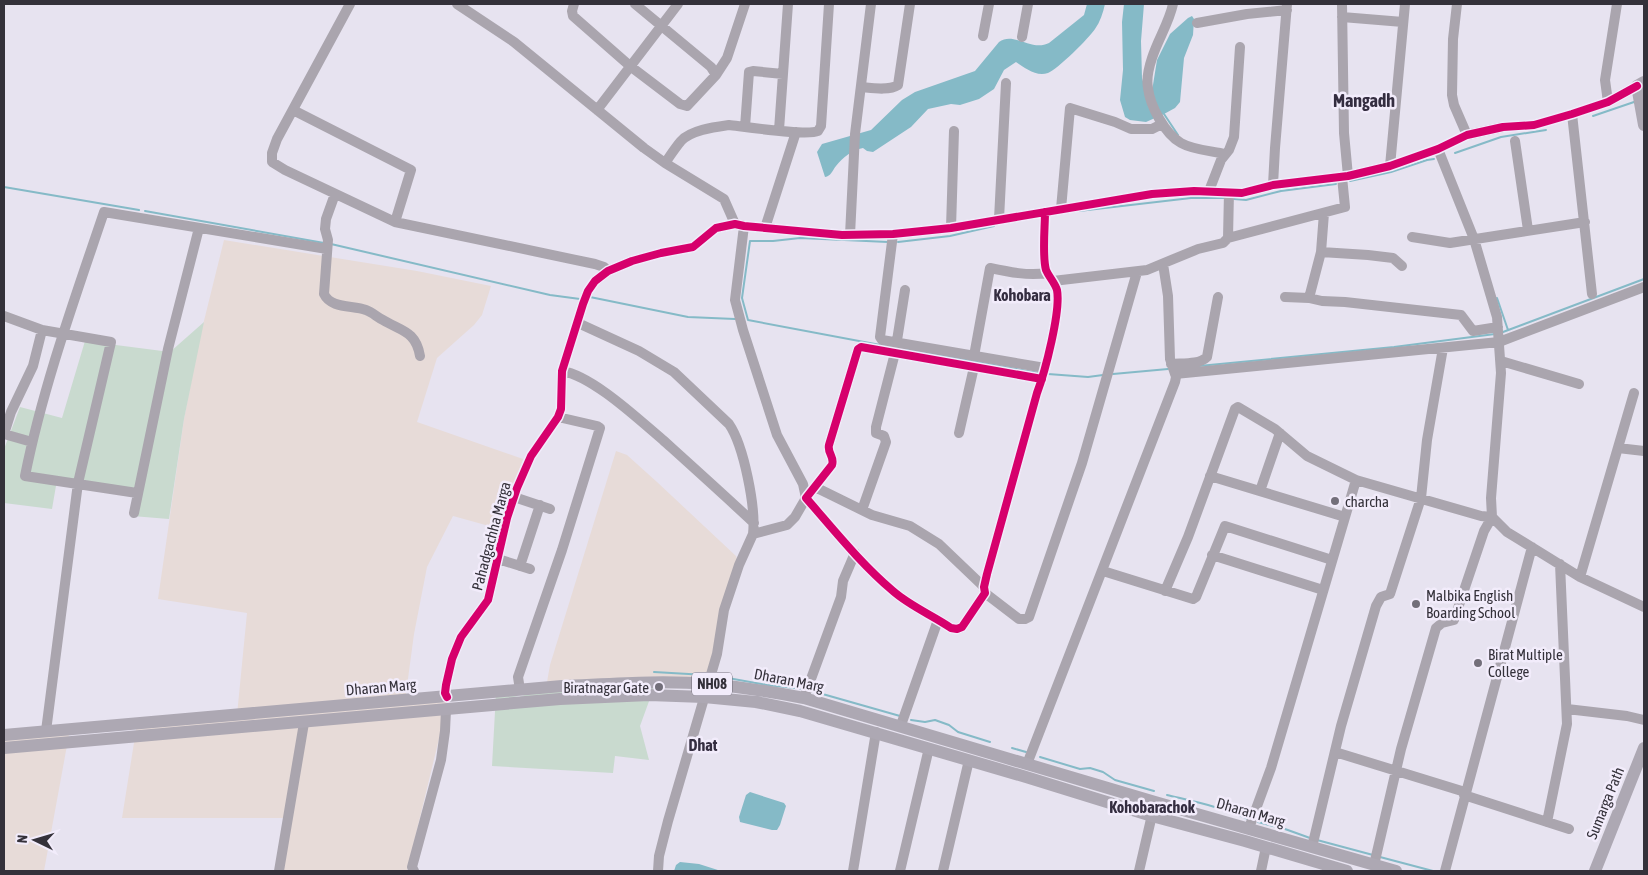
<svg xmlns="http://www.w3.org/2000/svg" width="1648" height="875" font-family="'Asap Condensed',sans-serif">
<style>
.industrial{fill:#e7dbd8}
.green{fill:#c9dacf}
.water{fill:#85bac7}
.lines{fill:none;stroke-linecap:round;stroke-linejoin:round}
.stream{stroke:#85bac7;stroke-width:2}
.minor{stroke:#aaa5ae;stroke-width:10}
.major{stroke:#ada8b3;stroke-width:12}
.cycleway-casing{stroke:#f2ecfb;stroke-width:11}
.cycleway{stroke:#d6006c;stroke-width:8}
.poi-dot{fill:#736f7a;stroke:#f2ecfb;stroke-width:2}
.labels{text-anchor:middle;dominant-baseline:central;stroke-width:5;stroke-linejoin:round;paint-order:stroke}
.shield{fill:#f2ecfb;stroke:#6d6974;stroke-width:1}
.shield-label{font-size:14px;font-weight:bold;fill:#34313a}
.poi-label{font-size:15px;fill:#34313a;stroke:#f2ecfb;text-anchor:start}
.street-label{font-size:15px;fill:#34313a;stroke:#f2ecfb}
.neighbourhood-label{font-size:16px;font-weight:bold;fill:#342d40;stroke:#f2ecfb}
.quarter-label{font-size:18px;font-weight:bold;fill:#342d40;stroke:#f2ecfb}
</style>
<rect width="100%" height="100%" fill="#e7e3f0"/>
<path class="industrial" d="M224 240 417 271 491 286 482 315 474 325 437 358 417 422 523 459 500 529 453 516 427 567 414 634 405 701 447 697 444 718 407 871H282L291 818H122L137 724 237 715 247 613 158 599 184 419 198 345Z
M616 451 627 455 657 482 736 556 739 565 707 684 546 688 550 665Z
M70 729 44 871H4V735Z"/>
<path class="green" d="M204 322 184 419 169 519 132 516 137 493 57 480 52 509 4 503V449L20 407 62 418 85 341 170 352Z
M656 682 640 726 649 760 615 756 613 773 492 766 496 693 519 697 546 688Z"/>
<path class="water" d="M1087 4H1105C1103 13 1100 22 1095 29 1090 37 1057 70 1048 73 1036 77 1025 68 1016 62L1004 70 994 89 979 99 960 105 951 104 928 109 911 127 873 152 867 151 863 148C852 150 843 157 836 166 832 171 831 176 825 177L817 152 822 144 871 130 902 100 915 92 975 71 999 42C1014 31 1031 52 1049 43L1084 15Z
M1124 4H1144L1141 41 1142 78 1144 85 1152 91 1157 60 1170 34 1188 18 1192 16 1194 19 1193 35 1184 58 1180 102 1175 108 1164 114 1146 122 1130 120 1125 117 1120 100 1123 70 1122 22Z
M750 792 784 803 786 806 780 825 777 830H772L740 822 739 817 746 795Z
M680 862 699 864 721 871H674L676 865Z"/>
<g class="lines">
<path class="stream" d="M1164 114 1178 135
M1593 116 1634 102
M1455 153 1501 137 1546 130
M1350 181 1391 172 1427 160 1434 159
M4 187 139 210
M1234 199 1246 200 1281 191 1336 184
M145 211 324 243
M1079 211 1191 198H1225
M888 242 800 238 773 241H750L742 298 748 320 891 347
M898 242 950 236 994 226
M331 244 550 295 580 299
M590 297 688 317 735 319
M1497 298 1508 330
M1503 332 1644 279
M899 348 1039 373
M1199 366 1394 347 1495 334
M1048 374 1088 377 1103 375
M1113 374 1168 369
M654 672 706 675
M717 676 767 685 804 689
M812 691 900 716
M911 720 925 722 935 720 949 725 958 732 990 742
M1012 748 1026 752
M1040 757 1080 769 1090 768 1103 772 1115 780 1154 791
M1167 795C1196 802 1221 807 1248 819
M1258 822 1285 829 1310 838
M1317 840 1373 855
M1380 857 1433 871"/>
<path class="minor" d="M350 4 277 139 272 153V162L285 170 395 222 595 264 604 267 608 271
M457 4 514 42 644 148 665 163 724 199 735 224
M574 4 572 11 573 16 630 66 680 104 687 106 716 75 727 58 745 4
M635 4 711 67 716 75
M1173 4C1169 23 1158 39 1152 58 1149 67 1146 78 1148 88 1150 106 1165 134 1181 143 1193 150 1212 151 1225 154
M1342 4 1344 133 1348 176
M1457 4 1453 39 1452 95 1454 105 1467 135
M1342 17 1403 22
M1197 23 1247 14 1287 10
M983 36 989 4
M1022 37 1028 4
M861 87C872 88 889 91 898 85L910 4
M1608 102 1605 80 1617 4
M293 110 411 170 395 222
M597 110 678 4
M1572 114 1592 294
M745 127 749 72 753 71 783 74
M779 130 788 4
M1515 141 1528 230
M1438 149 1474 239 1497 317 1501 373 1491 498 1492 517 1507 532 1580 577 1644 607
M665 163C670 156 675 148 681 141 691 130 715 127 729 125 746 127 807 136 818 131L821 126 829 4
M1390 166 1405 4
M1273 185 1275 148 1287 4
M1209 191 1221 160 1229 150 1234 137 1240 47
M335 194 326 219 325 229 328 240 324 294C331 309 353 305 366 310 372 312 377 317 383 320 401 331 416 331 420 356
M1061 209 1070 108 1115 122 1131 129H1152L1162 124
M999 219 1006 83
M765 228 796 132
M951 228 954 131
M893 234 880 337 882 340 1045 368
M850 235 855 134 871 4
M1412 237 1450 243 1585 222
M1228 238 1345 207 1342 177
M1321 252 1368 255 1393 258 1402 266
M1053 281 1147 270 1198 249 1223 243 1228 238 1229 192
M1285 297 1309 298 1322 301 1345 302 1461 315 1473 331 1498 327
M1309 298 1321 252 1324 213
M4 316 42 330 111 342 78 483 46 731
M578 323 639 351 674 372 729 424C744 446 756 508 753 534
M974 356 990 268C1009 272 1028 276 1047 273
M1501 361 1579 384
M1171 364C1182 363 1199 365 1207 357L1218 297
M562 371C593 376 639 420 663 440 694 468 724 495 754 523
M1175 374 1499 342 1644 287
M1042 379 861 347 858 349 829 445C827 453 835 457 832 465L806 498C834 530 861 564 893 591 910 606 932 615 951 628L957 629 962 627 985 593 984 587 987 574 1037 393C1045 372 1061 311 1057 290 1055 283 1049 277 1046 270 1042 256 1045 227 1045 212
M959 433 974 367
M4 434 11 412 33 366 42 330
M4 434 32 442
M1618 448 1644 451
M1210 476 1345 517
M815 487 872 515 910 526 939 544 984 587
M1260 491 1280 433
M137 493 25 476C43 386 75 298 104 212L327 249
M514 497 550 509
M862 510 886 442 884 436 876 433V427L895 353 905 290
M134 513 168 349 199 228
M1212 555 1323 590
M498 559 530 569
M520 566 540 505
M1103 571 1193 599 1196 597 1225 526 1332 560
M1580 577 1634 393
M1165 591 1188 537 1235 409 1238 407 1275 429 1307 456 1356 480 1481 516 1492 517 1484 531 1454 620 1442 623 1436 628 1401 749 1374 865
M985 593 1019 619H1025L1029 617 1082 463 1137 272
M520 690 518 677 562 550 600 428 597 426 558 417
M447 697 445 693 446 685 452 659 461 637 488 600 507 518 517 488 531 456 558 417 561 409 562 371 583 304 588 291 595 281 608 271 632 261 661 253 693 247 716 228 735 224 744 226 842 235 893 234 951 228 1152 194 1194 191 1242 193 1273 185 1348 176 1390 166 1438 149 1467 135 1503 127 1534 125 1572 114 1608 102 1637 86
M804 698 841 597 843 581 855 553
M1567 709 1627 716 1644 720
M901 725 938 620
M1335 752 1465 792
M1027 764 1175 382 1176 377 1170 359 1168 296 1163 264
M1464 795 1569 829
M1547 822 1567 724 1560 564
M1249 828 1271 768 1356 480
M1312 847 1341 726 1376 606 1381 597 1390 594 1421 498 1427 440 1443 348
M279 871 304 723
M414 871 412 867 441 760 445 731 446 710
M658 871 659 856 668 821 717 654 724 610 739 565 753 534 787 525 795 517 806 498 803 484 777 435 743 330 735 300 744 226
M853 871 876 732
M900 871 929 748
M943 871 969 760
M1139 871 1155 802
M1261 871 1266 847
M1445 871 1532 547"/>
<path class="major" d="M1644 82 1637 86 1644 125
M4 735 562 686C611 684 660 680 709 684 741 687 773 692 804 698L1155 802 1396 871
M4 748 560 699 649 695 704 697 756 702 800 711 1026 777 1152 816 1245 841 1347 871
M1595 871 1644 748"/>
<g class="cycleway-casing">
<path id="cycleway" d="M1042 379 861 347 858 349 829 445C827 453 835 457 832 465L806 498C834 530 861 564 893 591 910 606 932 615 951 628L957 629 962 627 985 593 984 587 987 574 1037 393C1045 372 1061 311 1057 290 1055 283 1049 277 1046 270 1042 256 1045 227 1045 212
M447 697 445 693 446 685 452 659 461 637 488 600 507 518 517 488 531 456 558 417 561 409 562 371 583 304 588 291 595 281 608 271 632 261 661 253 693 247 716 228 735 224 744 226 842 235 893 234 951 228 1152 194 1194 191 1242 193 1273 185 1348 176 1390 166 1438 149 1467 135 1503 127 1534 125 1572 114 1608 102 1637 86"/>
</g>
<use href="#cycleway" class="cycleway"/>
</g>
<g class="poi-dot">
<circle cx="1335" cy="501" r="5"/>
<circle cx="1416" cy="604" r="5"/>
<circle cx="1478" cy="663" r="5"/>
<circle cx="659" cy="687" r="5"/>
</g>
<g class="labels">
<rect class="shield" x="692" y="672.5" width="40" height="23" rx="4"/>
<g class="shield-label">
<text x="712" y="684">NH08</text>
</g>
<g class="poi-label">
<text x="1345" y="501">charcha</text>
<text x="1426" y="595">Malbika English<tspan x="1426" dy="17">Boarding School</tspan></text>
<text x="1488" y="654">Birat Multiple<tspan x="1488" dy="17">College</tspan></text>
<text x="649" y="687" text-anchor="end">Biratnagar Gate</text>
</g>
<g class="street-label">
<text transform="translate(491 536) rotate(-75)">Pahadgachha Marga</text>
<text transform="translate(789 680) rotate(11)">Dharan Marg</text>
<text transform="translate(381 687) rotate(-5)">Dharan Marg</text>
<text transform="translate(1605 803) rotate(-68)">Sumarga Path</text>
<text transform="translate(1251 812) rotate(16)">Dharan Marg</text>
</g>
<g class="neighbourhood-label">
<text x="1022" y="295">Kohobara</text>
<text x="703" y="745">Dhat</text>
<text x="1152" y="807">Kohobarachok</text>
</g>
<g class="quarter-label">
<text x="1364" y="100">Mangadh</text>
</g>
</g>
<rect width="1648" height="875" fill="none" stroke="#34313a" stroke-width="10"/>
<g transform="translate(35 840) rotate(275)" stroke="#f2ecfb" stroke-width="4" paint-order="stroke">
<path d="M0-4L9 19L0 12L-9 19Z" fill="#34313a"/>
<text y="-8" font-size="14" font-weight="bold" text-anchor="middle" fill="#34313a">N</text>
</g>
</svg>
